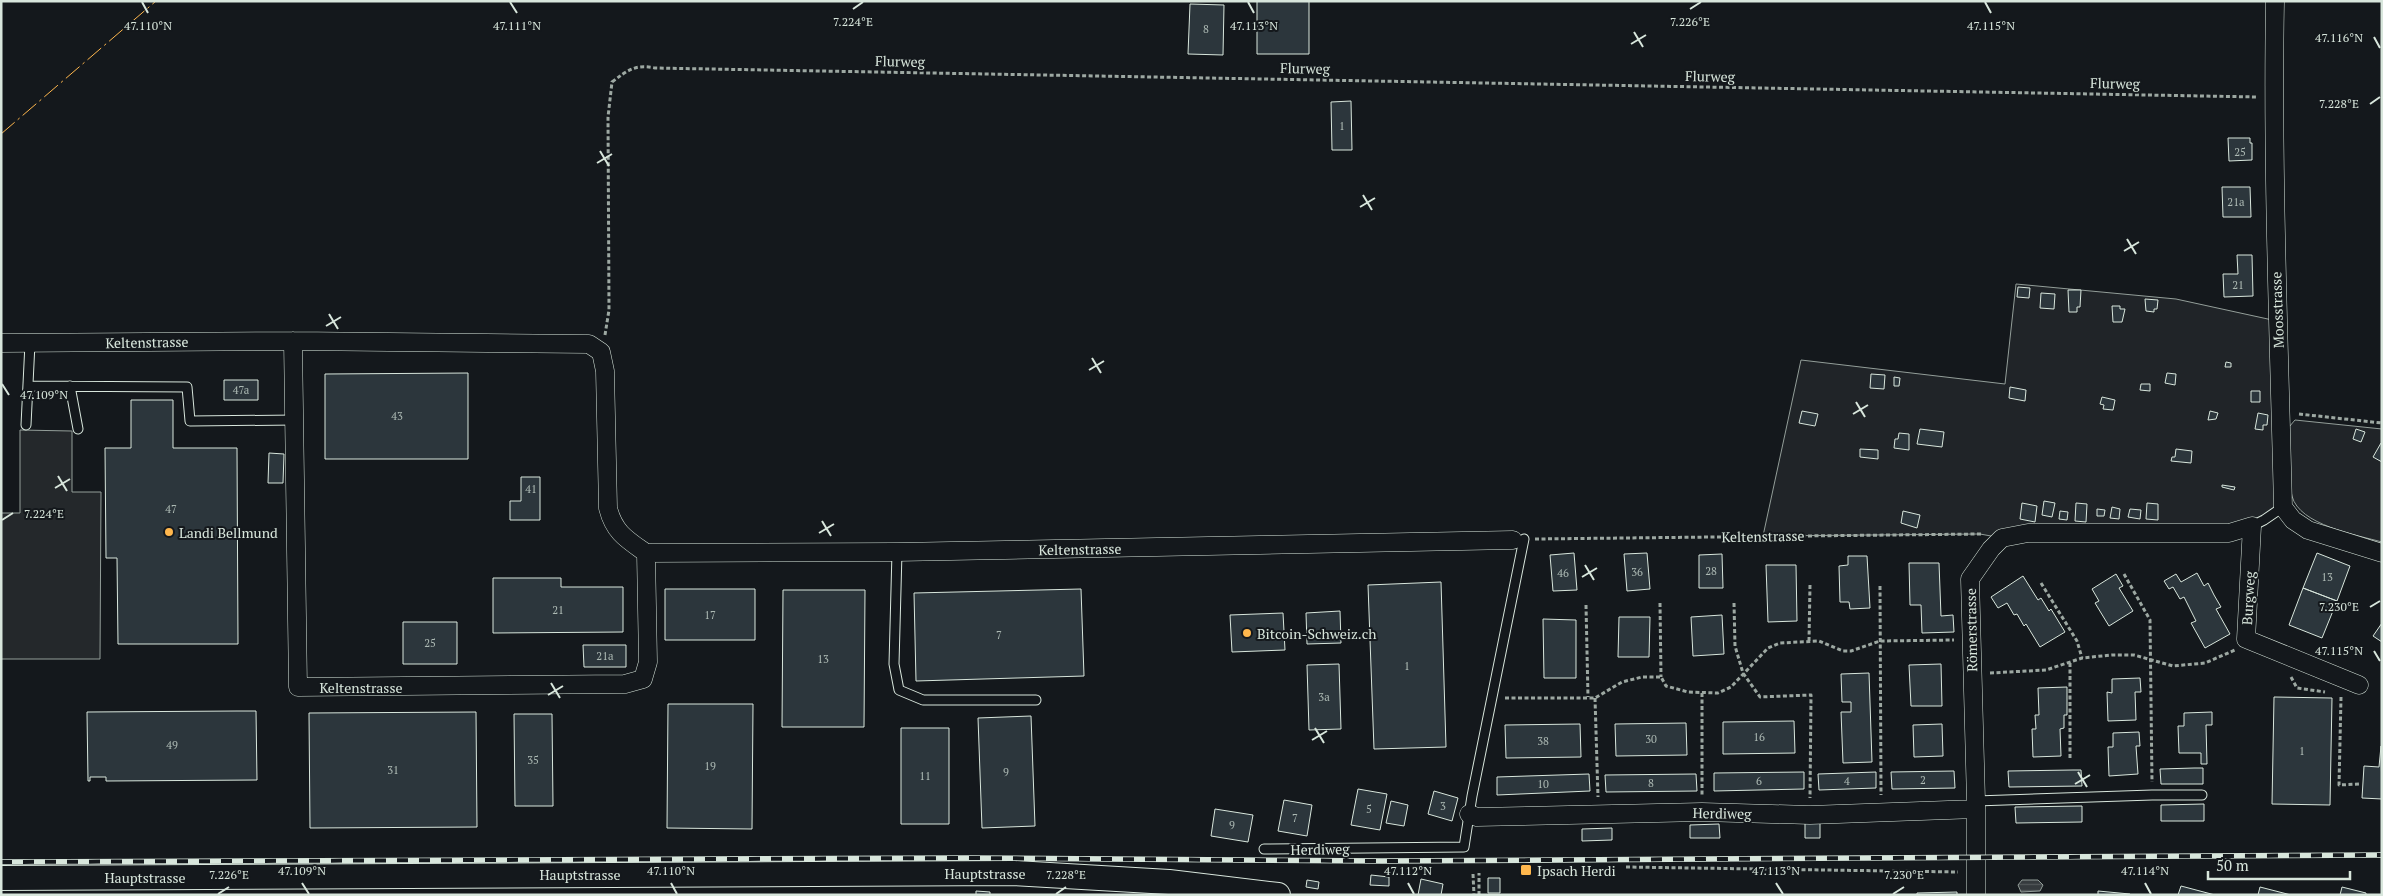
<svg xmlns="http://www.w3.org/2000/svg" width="2383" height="896" font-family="'PT Serif',serif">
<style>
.green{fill:#202428;stroke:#939e99}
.parking{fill:#24282b;stroke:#939e99}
.water{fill:url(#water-rules);stroke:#939e99}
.building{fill:#2c363c;stroke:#d8e6dc}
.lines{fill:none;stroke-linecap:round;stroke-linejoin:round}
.service-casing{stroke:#d8e6dc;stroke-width:11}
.minor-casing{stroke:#d8e6dc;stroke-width:19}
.secondary-casing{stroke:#d8e6dc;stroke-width:26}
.path{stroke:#9da8a2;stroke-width:3;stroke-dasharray:4 2.5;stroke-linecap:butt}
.service{stroke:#14181c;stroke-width:9}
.minor{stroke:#14181c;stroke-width:18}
.secondary{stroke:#14181c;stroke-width:24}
.rail-casing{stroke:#d8e6dc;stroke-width:5.5}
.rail{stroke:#14181c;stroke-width:4;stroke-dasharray:11;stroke-linecap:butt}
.power{stroke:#ffb74d;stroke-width:1;stroke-dasharray:18 4 2.5 4;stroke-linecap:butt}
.ticks{fill:none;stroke:#d8e6dc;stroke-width:2}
.poi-dot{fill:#ffb74d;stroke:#14181c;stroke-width:2}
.labels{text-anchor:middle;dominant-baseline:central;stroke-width:4;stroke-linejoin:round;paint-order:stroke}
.number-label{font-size:11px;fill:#adbab4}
.street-label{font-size:14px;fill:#d8e6dc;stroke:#14181c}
.poi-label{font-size:14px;fill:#d8e6dc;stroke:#14181c;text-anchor:start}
.ticks-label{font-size:12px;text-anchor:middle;fill:#d8e6dc;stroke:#14181c;stroke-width:4;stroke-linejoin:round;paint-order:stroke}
</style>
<defs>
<pattern id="water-rules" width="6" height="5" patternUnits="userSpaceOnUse" patternTransform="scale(1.25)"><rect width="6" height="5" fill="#363b3e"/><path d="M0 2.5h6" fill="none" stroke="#525759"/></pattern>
</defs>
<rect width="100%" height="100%" fill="#14181c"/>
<path class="green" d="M2016 284 2176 299 2277 321 2283 507 2252 526 2002 538 1980 534 1763 536 1801 360 2005 384Z
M2295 420 2382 429V542C2357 535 2299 525 2292 496 2288 481 2290 445 2289 427Z"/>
<path class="parking" d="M20 430 72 431V492H101L100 659H1V513H20Z"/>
<path class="water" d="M2022 880H2038L2043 885 2040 891 2021 892 2018 885Z"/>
<path class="building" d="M1257 1H1309V54H1257Z
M1190 4 1224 5 1223 55 1188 54Z
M1351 101 1352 150H1332L1331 102Z
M2228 138H2250V143H2252V160L2229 161Z
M2222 187H2250L2251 217H2223Z
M2237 255H2252L2253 296 2224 297 2223 274H2238Z
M2018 287 2030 288 2029 298 2017 297Z
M2068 290H2081L2080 307H2077V312H2069Z
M2041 293 2055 294 2054 309 2040 308Z
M2145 299 2158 300 2157 309H2154V312L2146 311Z
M2112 306H2120V309H2125L2122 322H2113Z
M2226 362 2231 363V367H2225Z
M468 373V459H325V374Z
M2167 373 2176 374 2175 385 2165 383Z
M1871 374 1885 375 1884 389 1870 388Z
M1894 377 1900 378 1899 386H1894Z
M224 380H258V400H224Z
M2141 384H2150V391L2140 390Z
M2010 387 2026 390 2025 401 2009 398Z
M2251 391H2260V402H2251Z
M2102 397 2115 400 2113 410 2103 409 2104 405 2100 404Z
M131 400H173V448H237L238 644H118L117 558H106L105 448H131Z
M1802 411 1818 414 1815 426 1799 423Z
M2210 411 2218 413 2216 419 2208 420Z
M2258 413 2268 415 2267 425H2263V430L2255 429Z
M1920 429 1944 432 1942 447 1917 444Z
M2356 429 2365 432 2361 442 2353 439Z
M1899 433 1909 434V450L1894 448 1895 439H1898Z
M2381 443H2382V462L2373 457Z
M1860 449 1878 450V459L1860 457Z
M2176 449 2192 451 2191 463 2171 461 2172 457H2175Z
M269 453 284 454 283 483H268Z
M521 477H540V520H510V501H521Z
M2222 485 2235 487 2234 490 2222 487Z
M2044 501 2055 503 2052 517 2042 515Z
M2022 503 2037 506 2035 522 2020 519Z
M2076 503 2087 504 2086 522 2075 521Z
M2147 503 2158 504V520L2146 519Z
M2112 507 2120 509 2119 519 2110 518Z
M2097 509 2105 510 2104 516H2097Z
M2130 509 2141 510 2140 519 2128 517Z
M1903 511 1920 515 1917 528 1901 523Z
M2060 511 2068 512 2067 520 2059 519Z
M1574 553 1577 590 1553 591 1550 555Z
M1647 553 1650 589 1627 591 1624 554Z
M2317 553 2350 566 2337 601 2303 588Z
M1722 554 1723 588H1699V555Z
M1848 556H1867L1870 608 1850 609 1849 602H1840L1839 566 1848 565Z
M1909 563H1939L1941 616 1953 615 1954 632 1922 633 1921 605H1910Z
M1766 565H1796L1797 621 1768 622Z
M2197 573 2204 586 2208 583 2214 595 2221 607 2216 609 2230 634 2205 648 2191 623 2196 621 2184 597 2180 599 2173 587 2169 589 2164 581 2176 574 2181 582Z
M2116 574 2123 586 2119 588 2133 611 2109 626 2095 603 2099 601 2092 589Z
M2023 576 2038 600 2041 598 2049 611 2051 609 2065 632 2040 647 2026 624 2024 626 2017 614 2014 615 2007 603 1998 608 1991 597Z
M493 578H561V587H623V632L493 633Z
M1441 582 1446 747 1374 749 1368 585Z
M2303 588 2337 601 2322 638 2289 625Z
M665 589H755V640H665Z
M1081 589 1084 676 916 681 914 593Z
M783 590H865L864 727H782Z
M1340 611 1341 643 1307 644 1306 613Z
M1283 613 1285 650 1232 652 1230 615Z
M1722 615 1724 654 1693 656 1691 617Z
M1619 617H1650L1649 657H1618Z
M1543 619 1576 620V678H1544Z
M403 622H457V664H403Z
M2382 623V642L2373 636Z
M583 645H626V667H584Z
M1339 664 1341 729 1309 730 1307 665Z
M1941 664 1942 706H1911L1909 665Z
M1869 673 1872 762 1843 763 1841 712H1851V702H1842L1841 674Z
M2140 678 2141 692H2135L2136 720 2108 721 2107 692 2112 693V679Z
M2067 687V715H2064V728L2060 729 2061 756 2033 757 2032 729H2036L2035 715H2039L2038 688Z
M2274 697 2332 698 2330 805 2272 804Z
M668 704H753L752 829 667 828Z
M236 711H256L257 780 106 781V777H90V781H88L87 712Z
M476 712 477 827 310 828 309 713Z
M2212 712V725H2206L2207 764H2201V753H2179L2178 726H2184V713Z
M514 714H552L553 806H515Z
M1031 716 1035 826 982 828 978 718Z
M1794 721 1795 753 1723 754V722Z
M1686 723 1687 755 1616 756 1615 724Z
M1580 724 1581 757 1506 758 1505 725Z
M1942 724 1943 756 1914 757 1913 725Z
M901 728H949V824H901Z
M2139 732 2140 746H2136L2138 774 2109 776 2108 747H2113V733Z
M2381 746 2382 799 2362 798 2364 766 2379 767Z
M2194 768H2203V784H2161L2160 769Z
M2073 770H2081L2082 786 2009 787 2008 771Z
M1954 771 1955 788 1892 789 1891 772Z
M1804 772V789L1714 791V773Z
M1876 772V788L1819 790 1818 774Z
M1589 774 1590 791 1497 795V777Z
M1696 774 1697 791 1606 792 1605 775Z
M1358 789 1387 794 1380 830 1351 825Z
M1434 791 1458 798 1452 821 1428 814Z
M1284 800 1312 805 1307 836 1278 831Z
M1391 801 1408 805 1404 826 1386 823Z
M2204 804V821H2161V805Z
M2082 806V822L2016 823 2015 807Z
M1215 809 1253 815 1248 842 1211 836Z
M1805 823H1820V838H1805Z
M1719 824 1720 838H1690V825Z
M1612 828V840L1582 841V829Z
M1371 875 1389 877V886L1370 885Z
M1488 878H1500V893H1488Z
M1421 879 1443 884 1441 895H1418Z
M1307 880 1319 882 1318 889 1306 887Z
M2181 886 2215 895H2178Z
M2260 887 2291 895H2258Z
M2342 887 2366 893V895H2340Z
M976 891 990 892V895H976Z
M2098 891 2130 894V895H2098Z
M1957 892V895H1917V893Z"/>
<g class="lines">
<g class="service-casing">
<path id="service" d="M29 386 187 387 190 421 295 420
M70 386 78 429
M26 425 30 343
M2252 526 2264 520 2283 507
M897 552 894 664 899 690 923 700H1036
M1976 801 2152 795H2202
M1264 849 1464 847 1472 796 1524 539"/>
</g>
<g class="minor-casing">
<path id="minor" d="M2275 1C2272 170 2279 338 2283 507L2293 520 2308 530 2382 553
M293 341 298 687 625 684 643 679 648 662 646 553
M1 343 293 341 589 344 601 352 605 371 608 508C614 532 626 539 646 553L897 552 1513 540
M1469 814 1477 817 1702 812 1810 815 1976 809
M1976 895V801L1970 579 1991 549 2002 538 2028 533H2229L2252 526 2246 639 2359 685"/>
</g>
<g class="secondary-casing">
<path id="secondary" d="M1 878 1014 873 1169 882 1278 895"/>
</g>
<path class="path" d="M605 335 609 310 608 117 612 82C628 70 635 64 655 68L2258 97
M2299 414 2382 423
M1535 539 1981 534
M2124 574 2150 620 2152 782
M2041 583 2077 641 2082 658
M1880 586 1881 795
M1660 603 1661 677
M1734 603 1735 646 1743 673 1760 697 1811 695 1810 798
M1586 605 1588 697
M1809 641 1810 585
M1990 673 2046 670 2082 658 2112 655H2134L2173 666 2205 663 2235 650
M2291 677 2297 688 2325 692
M1702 693V795
M2341 697 2339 785 2360 784
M1505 698H1595L1622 682 1642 677H1661L1666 686 1688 692 1718 693 1731 687 1768 648 1780 643 1819 641 1843 651H1851L1880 641 1954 640
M1595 698 1598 797
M2070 758V663
M1626 867 1958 872
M1473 874 1474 895
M1479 895V873"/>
<use href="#service" class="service"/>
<use href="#minor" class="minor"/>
<use href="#secondary" class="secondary"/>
<g class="rail-casing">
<path id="rail" d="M1 862 967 858 1382 861 2382 855"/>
</g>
<use href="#rail" class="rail"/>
<path class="power" d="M1 134 156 1"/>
</g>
<path class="ticks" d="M142 2 148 13M510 2 517 13M1248 2 1254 13M1985 2 1991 13M853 9 863 2M1690 9 1701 2M1634 32 1643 47M2374 37 2380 48M1631 44 1646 35M2370 104 2380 97M600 151 609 166M597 163 612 154M1363 195 1372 210M1360 207 1375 198M2127 239 2136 254M2124 251 2139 242M329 314 338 329M326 326 341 317M1092 358 1101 373M1089 370 1104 361M2 384 9 395M1856 402 1865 417M1853 414 1868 405M58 476 67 491M55 488 70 479M2 520 13 513M822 521 831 536M819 533 834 524M1585 565 1594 580M1582 577 1597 568M2370 607 2380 601M2374 651 2380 661M551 683 560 698M548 695 563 686M1315 728 1324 743M1312 740 1327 731M2078 772 2087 787M2075 784 2090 775M302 883 309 894M671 883 677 894M1408 883 1414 894M1776 883 1783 894M2145 883 2151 894M218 894 229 887M1056 894 1066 887M1893 894 1904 887"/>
<g class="poi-dot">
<circle cx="169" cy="532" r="5"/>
<circle cx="1247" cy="633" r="5"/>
<rect x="1520" y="864" width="12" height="12" rx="2.5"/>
</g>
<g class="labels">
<g class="number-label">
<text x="1206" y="29">8</text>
<text x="1342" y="126">1</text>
<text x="2240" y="152">25</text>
<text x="2236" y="202">21a</text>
<text x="2238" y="285">21</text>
<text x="241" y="390">47a</text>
<text x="397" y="416">43</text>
<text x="531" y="489">41</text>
<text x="171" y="509">47</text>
<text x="1711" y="571">28</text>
<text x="1637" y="572">36</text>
<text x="1563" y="573">46</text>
<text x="2327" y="577">13</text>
<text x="558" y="610">21</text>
<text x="710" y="615">17</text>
<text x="999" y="635">7</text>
<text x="430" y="643">25</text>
<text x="605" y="656">21a</text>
<text x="823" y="659">13</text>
<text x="1407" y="666">1</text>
<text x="1324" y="697">3a</text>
<text x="1759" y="737">16</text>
<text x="1651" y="739">30</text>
<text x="1543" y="741">38</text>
<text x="172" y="745">49</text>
<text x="2302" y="751">1</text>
<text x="533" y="760">35</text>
<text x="710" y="766">19</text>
<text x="393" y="770">31</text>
<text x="1006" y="772">9</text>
<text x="925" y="776">11</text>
<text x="1923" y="780">2</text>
<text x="1759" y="781">6</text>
<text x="1847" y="781">4</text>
<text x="1651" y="783">8</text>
<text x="1543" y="784">10</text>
<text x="1443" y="806">3</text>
<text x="1369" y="809">5</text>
<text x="1295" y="818">7</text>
<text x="1232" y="825">9</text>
</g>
<g class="street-label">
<text transform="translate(900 61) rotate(1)">Flurweg</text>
<text transform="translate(1305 68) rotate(1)">Flurweg</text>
<text transform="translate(1710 76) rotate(1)">Flurweg</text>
<text transform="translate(2115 83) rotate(1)">Flurweg</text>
<text transform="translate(2277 310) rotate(-92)">Moosstrasse</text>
<text transform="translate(147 342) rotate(-1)">Keltenstrasse</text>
<text transform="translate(1763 536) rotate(-1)">Keltenstrasse</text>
<text transform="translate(1080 549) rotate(-1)">Keltenstrasse</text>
<text transform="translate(2248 598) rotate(-87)">Burgweg</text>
<text transform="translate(1971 630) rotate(-91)">Römerstrasse</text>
<text x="361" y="687">Keltenstrasse</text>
<text transform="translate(1722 813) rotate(1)">Herdiweg</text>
<text transform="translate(1320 849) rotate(-1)">Herdiweg</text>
<text x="985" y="873">Hauptstrasse</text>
<text x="580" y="874">Hauptstrasse</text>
<text x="145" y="877">Hauptstrasse</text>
</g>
<g class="poi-label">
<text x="179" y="532">Landi Bellmund</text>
<text x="1257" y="633">Bitcoin-Schweiz.ch</text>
<text x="1537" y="870">Ipsach Herdi</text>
</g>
</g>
<g class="ticks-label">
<text x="853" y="26">7.224°E</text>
<text x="1690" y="26">7.226°E</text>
<text x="1254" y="30">47.113°N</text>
<text x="148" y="30">47.110°N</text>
<text x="517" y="30">47.111°N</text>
<text x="1991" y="30">47.115°N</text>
<text x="2339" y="42">47.116°N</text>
<text x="2339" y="108">7.228°E</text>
<text x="44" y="399">47.109°N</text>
<text x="44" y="518">7.224°E</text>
<text x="2339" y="611">7.230°E</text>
<text x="2339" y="655">47.115°N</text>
<text x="302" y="875">47.109°N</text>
<text x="671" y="875">47.110°N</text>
<text x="1408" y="875">47.112°N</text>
<text x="1776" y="875">47.113°N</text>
<text x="2145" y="875">47.114°N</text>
<text x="229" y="879">7.226°E</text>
<text x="1066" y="879">7.228°E</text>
<text x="1904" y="879">7.230°E</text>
</g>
<rect width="2383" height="896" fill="none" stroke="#d8e6dc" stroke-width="5"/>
<path d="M2208 871v8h142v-8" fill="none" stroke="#d8e6dc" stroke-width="2.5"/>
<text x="2216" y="871" font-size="15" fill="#d8e6dc" stroke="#14181c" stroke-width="4" paint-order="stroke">50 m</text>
</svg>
